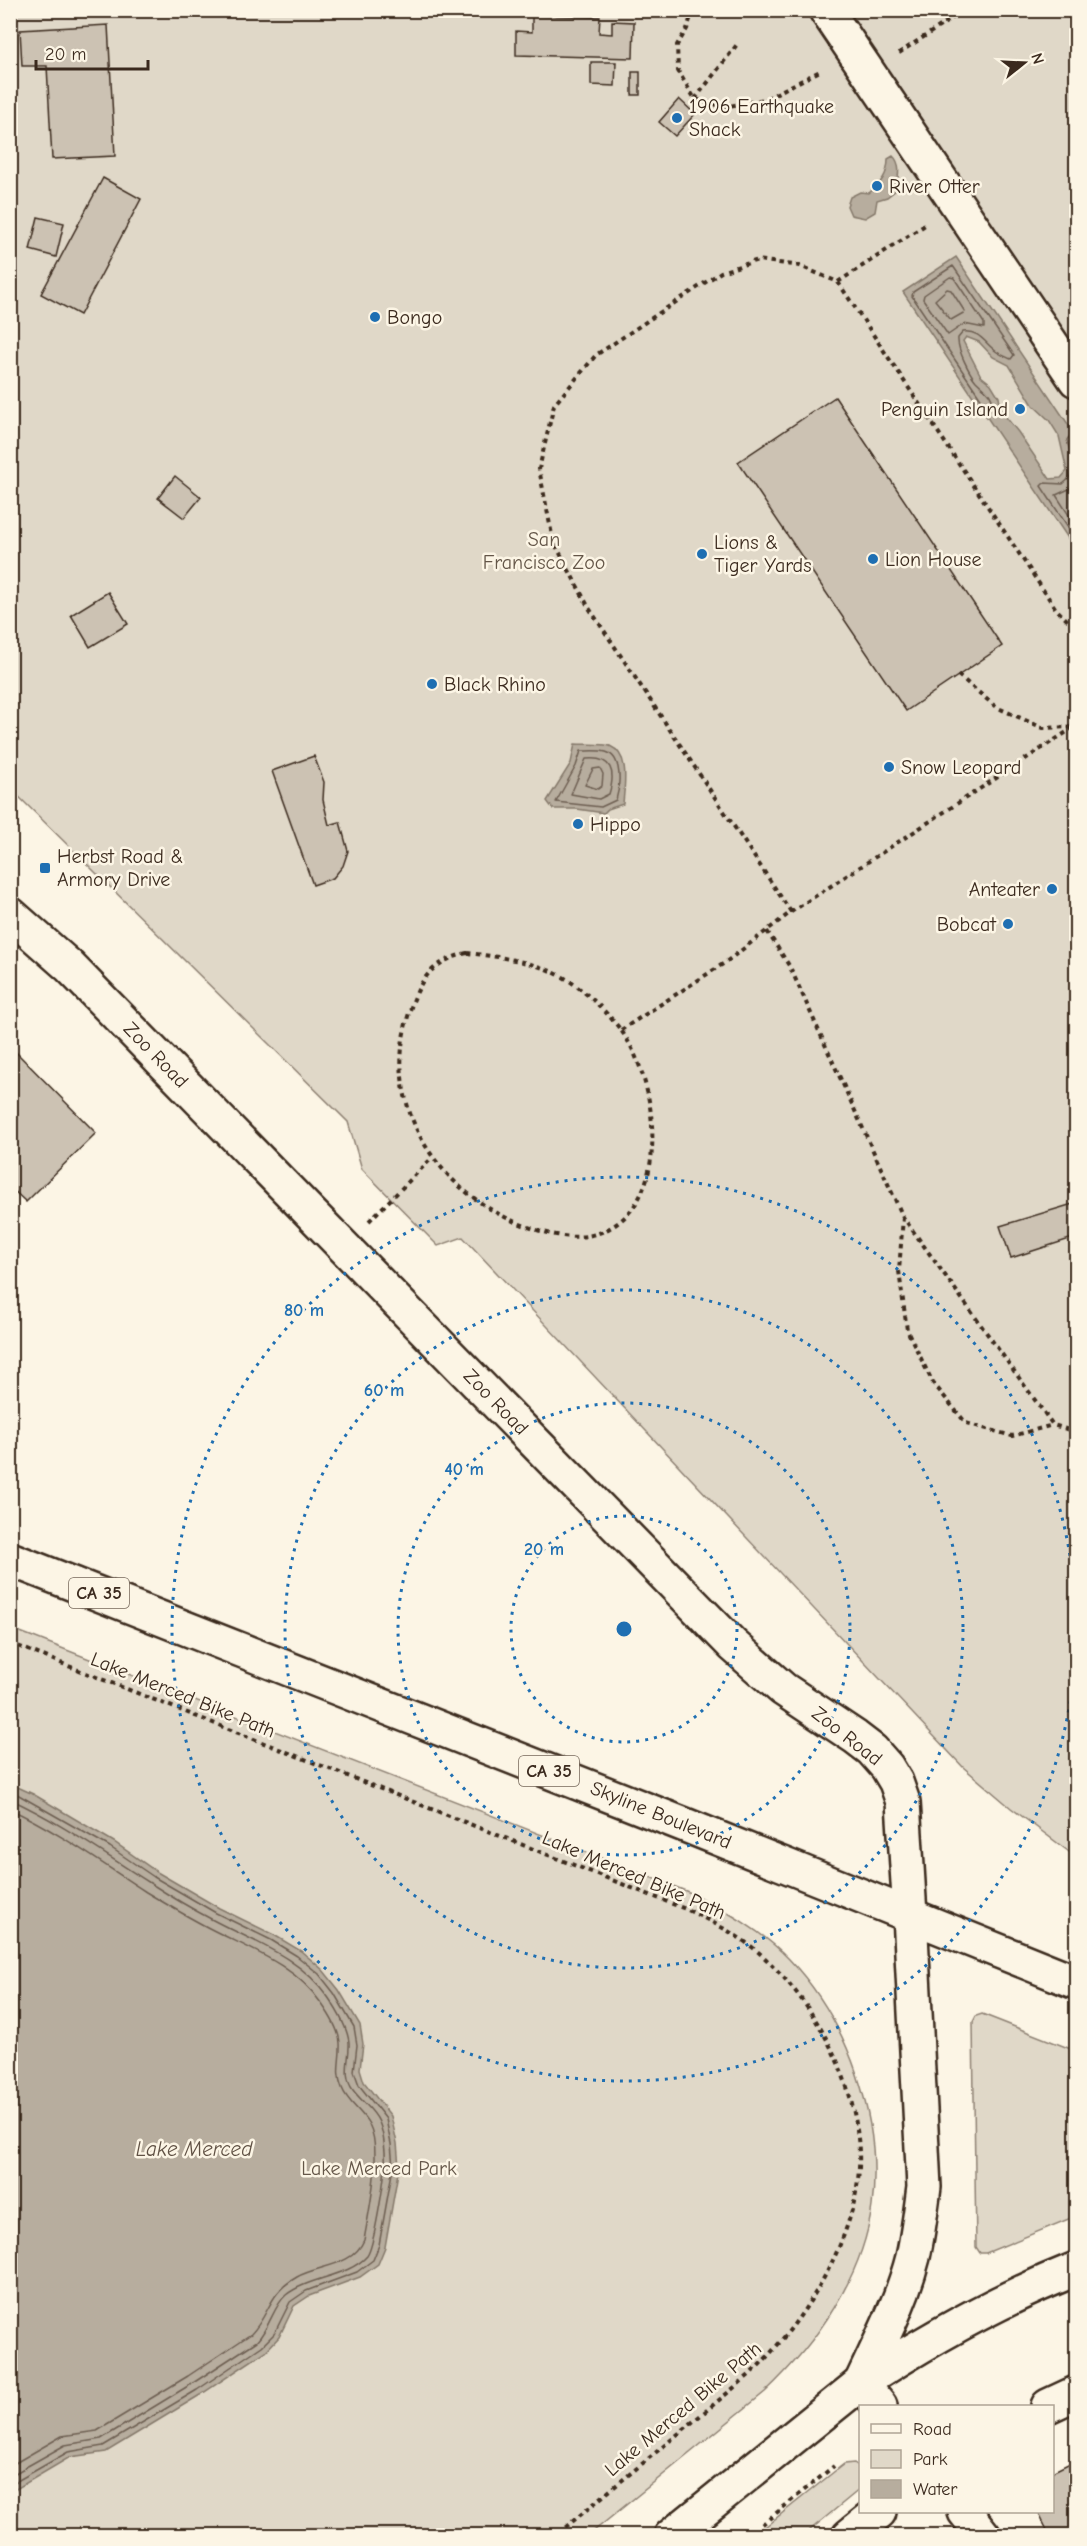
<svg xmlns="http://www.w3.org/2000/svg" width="1087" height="2546" font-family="'Comic Neue',sans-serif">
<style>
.green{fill:#e0d8c8;stroke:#8e8173;stroke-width:1.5}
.water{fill:#b7ad9e;stroke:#85796b;stroke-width:1.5;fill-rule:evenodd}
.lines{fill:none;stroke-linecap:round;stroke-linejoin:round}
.shore{stroke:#6d5e51;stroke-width:1.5}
.building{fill:#ccc2b3;stroke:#3b2a1e;stroke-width:1.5}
.minor-casing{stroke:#3b2a1e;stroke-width:38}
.major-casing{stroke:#3b2a1e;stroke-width:38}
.path{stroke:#3b2a1e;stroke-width:4;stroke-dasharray:4.5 4.5;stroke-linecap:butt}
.minor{stroke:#fcf5e5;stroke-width:33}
.major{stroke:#fcf5e5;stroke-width:33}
.ring{fill:none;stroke:#1f6fb2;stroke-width:3;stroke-dasharray:3 6}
.poi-dot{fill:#1f6fb2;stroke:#fcf5e5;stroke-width:2}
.labels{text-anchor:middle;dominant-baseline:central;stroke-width:5;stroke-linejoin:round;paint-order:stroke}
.shield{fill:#fcf5e5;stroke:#75675a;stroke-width:1.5}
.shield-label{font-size:18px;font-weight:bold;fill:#3b2a1e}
.poi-label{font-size:20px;fill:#3b2a1e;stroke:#fcf5e5;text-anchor:start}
.park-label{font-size:20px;fill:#645648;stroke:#fcf5e5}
.street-label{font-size:20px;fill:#3b2a1e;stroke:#fcf5e5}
.water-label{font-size:21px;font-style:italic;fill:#605144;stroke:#fcf5e5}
.centre{fill:#1f6fb2;stroke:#fcf5e5;stroke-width:3}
.ring-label{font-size:18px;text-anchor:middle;font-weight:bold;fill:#1f6fb2;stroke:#fcf5e5;stroke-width:5;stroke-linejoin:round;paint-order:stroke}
</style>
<rect width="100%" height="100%" fill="#fcf5e5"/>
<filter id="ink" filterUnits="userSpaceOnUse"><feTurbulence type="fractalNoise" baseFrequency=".0167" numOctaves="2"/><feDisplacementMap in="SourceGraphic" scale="12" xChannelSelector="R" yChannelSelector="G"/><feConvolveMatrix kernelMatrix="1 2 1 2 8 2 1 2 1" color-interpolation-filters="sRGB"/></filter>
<g filter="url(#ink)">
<path class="green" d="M10 11H1076V1857L1011 1808 963 1767 463 1237 438 1246 362 1169 348 1122 11 789Z
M10 1628 691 1893C726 1911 761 1930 789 1959 848 2021 883 2120 872 2206 863 2277 816 2344 765 2392L589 2535H11Z
M982 2014 1076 2051V2216L986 2253H980L976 2247 973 2022 976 2016Z
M854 2463 860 2467V2489L804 2535H755L840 2467 844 2464Z"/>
<path class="water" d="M893 156C902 164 898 178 896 190L887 197 877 200 875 212 865 218 851 215 847 206 850 197 860 192 869 193C881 183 888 175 888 159Z
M956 257 1076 436V550L903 292ZM966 337 979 342 993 357 1009 365 1033 405 1049 420 1059 436 1067 471 1061 478 1050 479 1018 432 1001 411 999 397 991 384 981 376 963 341Z
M575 744C585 745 601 743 610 746 631 755 624 786 623 804L608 809 604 813 577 809H553L547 801 571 763Z
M11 1784 33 1794 114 1842 157 1872 219 1908 274 1935 301 1951 323 1970 339 1990 360 2025 363 2044 360 2069 364 2082 391 2116 397 2143 399 2167 385 2247 378 2264 360 2277 309 2296 294 2306 279 2337 266 2351 200 2395 106 2452 70 2457 11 2492Z"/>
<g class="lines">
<path class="shore" d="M953 266 1014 355 1011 359C1007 357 1001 355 997 352 985 344 980 330 963 332L958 338C957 350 970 374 976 381 985 390 992 393 994 407L992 410 988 409 912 296 913 292Z
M950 277 954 278 984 323V328L964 324 948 335 923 299 924 295Z
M947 289 951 290 965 312 951 320 935 300Z
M1076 438 1069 437 1067 440C1071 457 1079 472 1063 484L1044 483 1041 486 1076 539
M1076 482 1069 489 1056 495 1076 526
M581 751C588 751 599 750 606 752 623 757 620 787 616 800L601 807 556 802 576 766Z
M586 759C612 756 616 772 609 794L599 799 571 794Z
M593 769 600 768 603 774 602 786 598 789 585 785Z
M10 1790 110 1847 154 1877 216 1913 271 1940 297 1956 319 1974 334 1993 354 2027 357 2045 354 2071 359 2085 386 2119 391 2144 393 2167 379 2245 373 2260 357 2272 306 2291 290 2302 274 2334 262 2346 197 2390 103 2446 68 2452 10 2485
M10 1799C60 1822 104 1854 150 1883 170 1896 192 1909 213 1920 254 1942 300 1957 328 1997 337 2010 347 2026 349 2042 350 2059 342 2075 353 2090 361 2101 374 2110 379 2122 384 2134 386 2154 385 2167 384 2181 374 2247 367 2256 349 2277 308 2277 286 2295 274 2305 270 2327 257 2341L193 2383 101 2439 65 2445 10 2476
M10 1809C59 1832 101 1863 146 1892 166 1904 188 1917 209 1928 249 1949 294 1964 321 2003 329 2014 339 2030 340 2043 341 2061 335 2070 342 2088 347 2102 362 2111 369 2124 383 2150 369 2211 364 2240 353 2267 318 2265 297 2277 267 2294 271 2313 251 2334L188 2376 97 2431 62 2436 10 2466"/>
</g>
<path class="building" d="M532 15 600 17 599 33 612 34V21L634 22 633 58 516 55V31L532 32Z
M108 25 115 156 52 159 47 66H22L20 30Z
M591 62H616L615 86 591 85Z
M632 72H640V95H632Z
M679 99 695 114 675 136 659 122Z
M103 178 141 199 80 315 41 294Z
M38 217 64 223 56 257 30 250Z
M835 397 1002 646 906 711 738 462Z
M175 476 201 497 184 518 158 498Z
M108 592 128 624 90 647 71 615Z
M314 756 324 782 323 800 329 825 340 822 348 851 343 866 333 878 313 885 272 771Z
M10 1046 96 1133 26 1202 10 1187Z
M1076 1203V1237L1011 1258 1000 1226Z
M1072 2462 1076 2470V2536H1050L1038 2512H1052V2472Z"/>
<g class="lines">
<g class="minor-casing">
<path id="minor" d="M826 10 1076 380
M10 914 69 966 733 1645 783 1689 855 1737 872 1750 887 1767 896 1782 903 1802 910 1915
M1048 2406 1076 2393
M965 2512 984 2536
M671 2536 861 2383 880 2406
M849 2536 879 2512"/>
</g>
<g class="major-casing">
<path id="major" d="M10 1559 685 1825 1076 1982
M861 2383C880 2342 902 2301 913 2257 918 2234 921 2211 924 2187L910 1915
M861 2383C930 2338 1000 2299 1076 2269"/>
</g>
<path class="path" d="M693 10 687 29 677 45 678 71 695 99 724 107 765 99 822 70
M899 53 965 10
M695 99 739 42
M838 282 928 223
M958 675 996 707 1043 728 1073 727
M791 912 589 608 553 540 539 469 554 405 596 355 721 272 758 260 800 266 838 282 1056 609 1076 629
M767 931 790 967 903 1217 1053 1425 1076 1432
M467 953C502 957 541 962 571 982 589 995 606 1011 620 1029 655 1075 671 1182 619 1222 593 1242 564 1239 534 1229 442 1199 377 1108 410 1010 421 977 432 962 467 953Z
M621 1030 726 962 791 912 1076 726
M903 1217 899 1271 907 1330 933 1383 966 1423 1012 1436 1053 1425
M369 1221 432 1158
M10 1643 688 1910C716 1924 745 1938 768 1961 821 2012 862 2092 859 2168 855 2242 801 2327 748 2376L555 2536
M748 2536 834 2466"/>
<use href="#minor" class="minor"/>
<use href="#major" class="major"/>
</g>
</g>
<g class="ring">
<circle cx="624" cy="1629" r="113"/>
<circle cx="624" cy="1629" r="226"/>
<circle cx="624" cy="1629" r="339"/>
<circle cx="624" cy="1629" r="452"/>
</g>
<g class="poi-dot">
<circle cx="677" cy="118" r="6"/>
<circle cx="877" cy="186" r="6"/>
<circle cx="375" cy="317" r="6"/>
<circle cx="1020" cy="409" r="6"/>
<circle cx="702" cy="554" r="6"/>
<circle cx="873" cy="559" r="6"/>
<circle cx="432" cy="684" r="6"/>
<circle cx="889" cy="767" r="6"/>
<circle cx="578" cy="824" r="6"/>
<rect x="39" y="862" width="12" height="12" rx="3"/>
<circle cx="1052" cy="889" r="6"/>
<circle cx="1008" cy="924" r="6"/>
</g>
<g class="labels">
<g class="shield">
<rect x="69" y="1578" width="60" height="30" rx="4.5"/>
<rect x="519" y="1756" width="60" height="30" rx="4.5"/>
</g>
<g class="shield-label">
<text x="99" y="1593">CA 35</text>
<text x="549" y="1771">CA 35</text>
</g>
<g class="poi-label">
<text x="689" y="106">1906 Earthquake<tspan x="689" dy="23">Shack</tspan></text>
<text x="889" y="186">River Otter</text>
<text x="387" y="317">Bongo</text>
<text x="1008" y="409" text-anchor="end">Penguin Island</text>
<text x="714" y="542">Lions &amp;<tspan x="714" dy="23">Tiger Yards</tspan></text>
<text x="885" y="559">Lion House</text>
<text x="444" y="684">Black Rhino</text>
<text x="901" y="767">Snow Leopard</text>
<text x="590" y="824">Hippo</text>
<text x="57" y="856">Herbst Road &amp;<tspan x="57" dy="23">Armory Drive</tspan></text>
<text x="1040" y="889" text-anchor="end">Anteater</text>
<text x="996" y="924" text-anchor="end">Bobcat</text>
</g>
<g class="park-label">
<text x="544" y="539">San<tspan x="544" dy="23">Francisco Zoo</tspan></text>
<text x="379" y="2168">Lake Merced Park</text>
</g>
<g class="street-label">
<text transform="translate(156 1055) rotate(46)">Zoo Road</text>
<text transform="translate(496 1402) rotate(46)">Zoo Road</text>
<text transform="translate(183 1695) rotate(22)">Lake Merced Bike Path</text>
<text transform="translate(847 1736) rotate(38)">Zoo Road</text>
<text transform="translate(661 1815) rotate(22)">Skyline Boulevard</text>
<text transform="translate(634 1875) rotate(23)">Lake Merced Bike Path</text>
<text transform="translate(683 2409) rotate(-40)">Lake Merced Bike Path</text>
</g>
<g class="water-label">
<text x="194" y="2149">Lake Merced</text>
</g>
</g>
<circle cx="624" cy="1629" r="9" class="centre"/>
<g class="ring-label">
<text x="304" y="1316">80 m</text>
<text x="384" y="1396">60 m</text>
<text x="464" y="1475">40 m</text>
<text x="544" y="1555">20 m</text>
</g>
<rect width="1087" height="2546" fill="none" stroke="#fcf5e5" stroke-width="36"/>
<rect x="18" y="18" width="1051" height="2510" fill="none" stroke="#3b2a1e" stroke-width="2" filter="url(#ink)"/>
<rect x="859" y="2405" width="195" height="108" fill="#fcf5e5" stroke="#afa495" stroke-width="1.5"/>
<rect x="871" y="2424" width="30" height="9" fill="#fcf5e5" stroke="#afa495" stroke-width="1.5"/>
<text x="913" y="2435" font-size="18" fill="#3b2a1e">Road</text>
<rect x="871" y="2450" width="30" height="18" fill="#e0d8c8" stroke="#afa495" stroke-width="1.5"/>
<text x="913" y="2465" font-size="18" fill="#3b2a1e">Park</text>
<rect x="871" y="2480" width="30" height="18" fill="#b7ad9e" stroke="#afa495" stroke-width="1.5"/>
<text x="913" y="2495" font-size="18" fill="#3b2a1e">Water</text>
<g transform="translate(1024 63) rotate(72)" stroke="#fcf5e5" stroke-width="4.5" paint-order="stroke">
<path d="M0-4.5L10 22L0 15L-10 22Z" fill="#3b2a1e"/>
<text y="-9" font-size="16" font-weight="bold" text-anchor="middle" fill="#3b2a1e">N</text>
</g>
<path d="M36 60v9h112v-9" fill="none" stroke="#3b2a1e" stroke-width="3"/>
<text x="45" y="60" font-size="18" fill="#3b2a1e" stroke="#fcf5e5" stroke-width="4.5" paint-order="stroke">20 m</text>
</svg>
